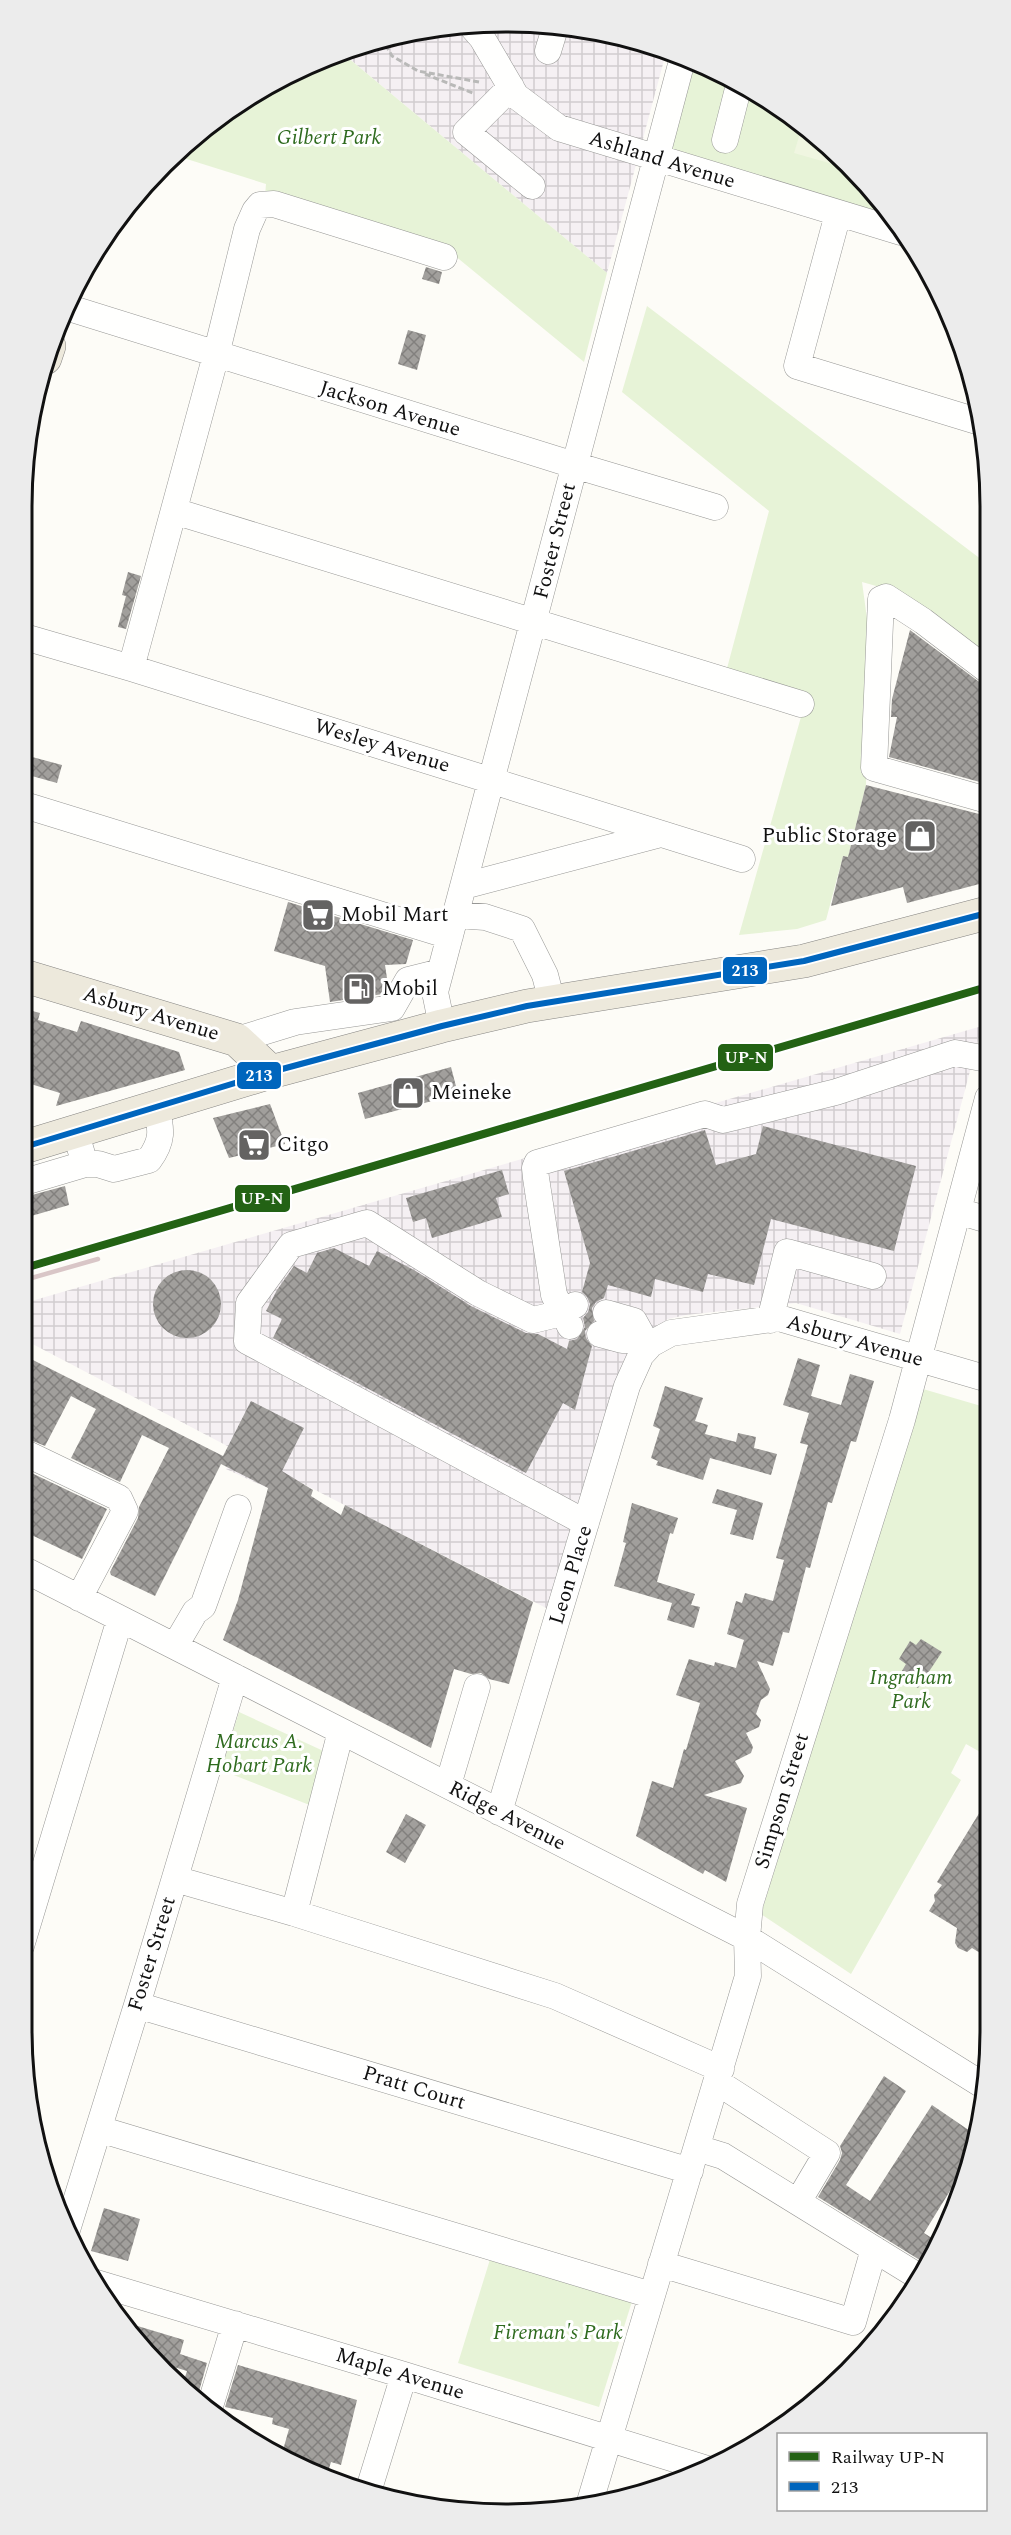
<svg xmlns="http://www.w3.org/2000/svg" width="1011" height="2535" font-family="Spectral,serif">
<style>
.industrial{fill:url(#industrial-grid)}
.park{fill:#e7f3d7}
.pitch{fill:#f0f6e1}
.building{fill:url(#building-cross-hatch)}
.lines{fill:none;stroke-linecap:round;stroke-linejoin:round}
.minor-casing{stroke:#979795;stroke-width:27}
.major-casing{stroke:#858482;stroke-width:34}
.path{stroke:#b9b9b8;stroke-width:3;stroke-dasharray:6 3;stroke-linecap:butt}
.minor{stroke:#fffffe;stroke-width:26}
.major{stroke:#ede9dc;stroke-width:33}
.rail{stroke:#d9c6c7;stroke-width:4.5}
.bus-1-casing{stroke:#fff;stroke-width:10}
.bus-1{stroke:#0065bd;stroke-width:6}
.rail-1-casing{stroke:#fff;stroke-width:12}
.rail-1{stroke:#236214;stroke-width:8}
.labels{text-anchor:middle;dominant-baseline:central;stroke-width:6;stroke-linejoin:round;paint-order:stroke}
.park-label{font-size:21px;font-style:italic;fill:#2f6b1f;stroke:#fff}
.street-label{font-size:21px;fill:#111;stroke:#fff}
.poi-label{font-size:21px;fill:#111;stroke:#fff;text-anchor:start}
.rim{fill:none;stroke:#111;stroke-width:3}
.line-badge{stroke:#fff;stroke-width:2}
.badge-label{font-size:16px;text-anchor:middle;font-weight:bold;fill:#fff}
</style>
<defs>
<pattern id="industrial-grid" width="8" height="8" patternUnits="userSpaceOnUse" patternTransform="scale(1.5)"><rect width="8" height="8" fill="#f5f0f3"/><path d="M0 4h8M4 0v8" fill="none" stroke="#d1cdcf"/></pattern>
<pattern id="building-cross-hatch" width="8" height="8" patternUnits="userSpaceOnUse" patternTransform="scale(1.5)"><rect width="8" height="8" fill="#a19f9c"/><path d="M0 0l8 8M0 8l8-8" fill="none" stroke="#82807e"/></pattern>
</defs>
<rect width="100%" height="100%" fill="#fdfcf7"/>
<path class="industrial" d="M473 22 568 25 667 49 607 273 341 52 380 38Z
M982 1026 900 1334 796 1303 686 1315 668 1319 642 1336 630 1349 623 1362 548 1609 280 1472 270 1489 226 1469 235 1450 21 1338V1304Z"/>
<path class="park" d="M341 52 607 273 584 362 454 255 265 196 266 184 174 155 210 121 291 71Z
M692 62 775 103 870 186 889 215 669 150Z
M647 306 986 563V664L887 589 862 582 868 626 866 785 848 857 843 856 826 920 797 929 739 935 803 710 726 672 769 511 622 392Z
M923 1389 988 1408 989 1757 966 1744 951 1773 961 1780 851 1974 761 1914Z
M239 1712 330 1754 317 1808 221 1770Z
M492 2253 634 2295 599 2407 458 2363Z"/>
<path class="pitch" d="M802 127 850 169 794 153Z"/>
<path class="building" d="M426 267 442 272 439 284 422 279Z
M408 330 426 335 417 370 398 364Z
M128 572 141 576 126 629 118 627 126 596 122 595Z
M910 630 986 687 987 784 889 757 897 717H891L892 699Z
M21 754 62 765 57 783 21 773Z
M866 785 987 816V882L907 903 903 887 831 906 843 856 848 857Z
M288 902 413 940 406 964 385 965 388 985 383 994 330 1002 325 966 274 951Z
M21 1008 40 1013 38 1020 77 1032 81 1021 179 1052 185 1070 56 1106 60 1093 21 1081Z
M451 1067 458 1094 365 1119 358 1093Z
M270 1104 285 1144 229 1158 213 1118Z
M763 1126 916 1166 894 1251 771 1219 754 1285 708 1274 703 1292 655 1279 651 1297 608 1285 604 1298 596 1302 592 1308 594 1321 585 1331 586 1338 592 1346 575 1410 563 1403 526 1473 273 1338 282 1319 266 1311 277 1290 294 1266 307 1273 317 1253 334 1248 369 1266 377 1251 414 1270 471 1306 526 1333 538 1334 567 1349 569 1341 577 1339 585 1327 583 1318 588 1312 590 1304 587 1297 582 1292 590 1263 564 1171 705 1130 716 1165 756 1154Z
M502 1170 509 1194 496 1198 502 1217 432 1238 426 1218 413 1222 406 1198Z
M65 1186 69 1205 21 1219V1198Z
M153 1304a34 34 0 1 1 68 0a34 34 0 1 1-68 0Z
M21 1357 31 1359 223 1456 251 1401 304 1428 282 1471 313 1490 311 1496 341 1515 345 1505 533 1602 509 1684 489 1679 481 1673 471 1674 454 1669 431 1748 223 1640 238 1600 268 1488 221 1464 155 1596 111 1575 110 1572 138 1518 139 1507 169 1448 142 1435 120 1482 71 1458 96 1409 71 1396 45 1446 21 1436Z
M798 1358 820 1365 811 1396 841 1405 850 1374 874 1381 856 1442 851 1441 832 1503 828 1502 810 1568 806 1567 789 1633 783 1632 773 1666 757 1661 770 1689 768 1695 761 1700 756 1714 761 1720 759 1727 746 1733 753 1747 751 1753 735 1761 744 1776 741 1783 704 1795 747 1808 726 1882 705 1870 703 1874 636 1836 652 1781 673 1788 684 1749 686 1750 700 1703 676 1695 689 1659 714 1666 715 1662 736 1668 744 1640 727 1634 736 1601 742 1603 745 1593 773 1601 784 1560 776 1558 808 1445 800 1443 809 1413 783 1405Z
M665 1386 703 1398 695 1421 708 1425 705 1434 736 1442 738 1433 756 1437 754 1448 777 1454 771 1475 710 1458 703 1480 656 1465 658 1461 651 1458 660 1429 653 1426Z
M21 1468 107 1509 82 1559 21 1530Z
M717 1489 763 1503 753 1540 730 1534 737 1510 712 1503Z
M632 1503 678 1518 673 1534 670 1533 657 1582 695 1594 691 1605 700 1607 694 1628 667 1620 672 1603 614 1586 626 1543 623 1542Z
M921 1639 942 1652 918 1688 899 1676 906 1664 899 1659 910 1641 916 1645Z
M989 1797 990 1845V1959L972 1948 967 1952 958 1948 955 1943 957 1928 929 1911 935 1901 934 1895 942 1885 937 1882Z
M406 1814 426 1825 405 1863 386 1852Z
M884 2076 906 2091 846 2185 870 2201 932 2105 973 2133 969 2160 924 2233 935 2240 923 2262 818 2197 840 2160 842 2153 840 2146Z
M104 2208 140 2219 128 2261 91 2251Z
M121 2321 184 2340 180 2354 207 2363 198 2395 183 2383 187 2371 158 2362 141 2349Z
M238 2365 357 2400 341 2465 331 2462 326 2478 281 2457 289 2429 272 2424 273 2418 225 2407Z"/>
<g class="lines">
<g class="minor-casing">
<path id="minor" d="M469 23 482 38 516 96 559 128 901 232
M548 51 556 25
M511 87 466 132 532 186
M725 140 739 85
M838 214 797 366 980 422
M66 307 574 465 715 507
M174 511 801 704
M21 636 131 668 742 859
M131 668 216 355 247 229 255 211 260 205 274 204 444 257
M986 669 923 621 886 597 881 599 874 768 987 800
M21 804 450 936
M464 886 661 834
M456 915 485 917 522 929 545 975 552 1002
M442 1026 435 992 683 57
M237 1040 295 1022 392 1008 408 980 440 972
M75 1131 85 1164H98L114 1169 149 1160C163 1141 162 1130 156 1107
M21 1183 85 1164
M958 1211 988 1220
M575 1305 562 1313 533 1320 478 1293 367 1223 291 1245 249 1303 247 1341 586 1523
M606 1313 634 1321 644 1339 651 1344
M770 1320 787 1252 873 1276
M570 1326 554 1295 536 1178 535 1168 537 1163 705 1114 723 1120 836 1092 955 1053 987 1059
M600 1334 622 1340 644 1339
M21 1451 119 1498 125 1511 79 1598
M21 1568 747 1938 981 2084
M175 1646 195 1612 203 1606 238 1508
M448 1785 477 1687
M499 1812 627 1386 641 1355 651 1344 671 1333 779 1318 988 1379
M175 1879 294 1913 555 1996 721 2069
M294 1913 341 1731
M21 1946 120 1619
M137 2005 690 2171
M717 2082 827 2153 798 2202
M99 2129 651 2295
M697 2148 723 2156 916 2275
M67 2230 137 2005 235 1677
M661 2264 853 2322 874 2249
M93 2282 404 2375 707 2469
M210 2406 235 2324
M368 2492 404 2375
M589 2505 748 1976 747 1938 750 1904 902 1420 988 1098"/>
</g>
<g class="major-casing">
<path id="major" d="M45 358 49 346
M21 975 237 1040 271 1072
M21 1148 271 1072 442 1026 527 1006 804 961 987 913"/>
</g>
<path class="path" d="M381 37 392 56 418 71 479 82
M425 74 475 94"/>
<use href="#minor" class="minor"/>
<use href="#major" class="major"/>
<path class="rail" d="M21 1281 98 1259"/>
<g class="bus-1-casing">
<path id="bus-1" d="M21 1148 271 1072 442 1026 527 1006 804 961 987 913"/>
</g>
<use href="#bus-1" class="bus-1"/>
<g class="rail-1-casing">
<path id="rail-1" d="M21 1269 987 987"/>
</g>
<use href="#rail-1" class="rail-1"/>
</g>
<defs>
<g id="shop-square" transform="scale(1.725)"><rect x="-9" y="-9" width="18" height="18" rx="4" fill="#646362" stroke="#fff"/><path d="M-5-2.5h2.3a2.7 3.5 0 0 1 5.4 0H5L5.5 6h-11ZM-1.5-2.5h3a1.5 2.3 0 0 0-3 0Z" fill="#fff"/></g>
<g id="supermarket-square" transform="scale(1.725)"><rect x="-9" y="-9" width="18" height="18" rx="4" fill="#646362" stroke="#fff"/><path d="M-6-5.5h2.5l.6 2H6L4.5 2H-2.5L-4.4-4H-6ZM-1.5 3.2a1.3 1.3 0 1 0 .1 0ZM3 3.2a1.3 1.3 0 1 0 .1 0Z" fill="#fff"/></g>
<g id="fuel-square" transform="scale(1.725)"><rect x="-9" y="-9" width="18" height="18" rx="4" fill="#646362" stroke="#fff"/><path d="M-5.5-6h7V0h2V4h1.3V-2.5L3-4.5l.8-.8L6-3V5H2.5V1h-1V6h-7ZM-4.2-4.7v3.2H.2V-4.7Z" fill="#fff"/></g>
</defs>
<g fill-rule="evenodd">
<use href="#shop-square" x="920" y="836"/>
<use href="#supermarket-square" x="318" y="915"/>
<use href="#fuel-square" x="359" y="989"/>
<use href="#shop-square" x="408" y="1093"/>
<use href="#supermarket-square" x="254" y="1145"/>
</g>
<g class="labels">
<g class="park-label">
<text x="329" y="138">Gilbert Park</text>
<text x="911" y="1678">Ingraham<tspan x="911" dy="24">Park</tspan></text>
<text x="259" y="1742">Marcus A.<tspan x="259" dy="24">Hobart Park</tspan></text>
<text x="558" y="2333">Fireman's Park</text>
</g>
<g class="street-label">
<text transform="translate(662 160) rotate(17)">Ashland Avenue</text>
<text transform="translate(390 409) rotate(17)">Jackson Avenue</text>
<text transform="translate(555 541) rotate(-76)">Foster Street</text>
<text transform="translate(382 746) rotate(17)">Wesley Avenue</text>
<text transform="translate(151 1014) rotate(17)">Asbury Avenue</text>
<text transform="translate(855 1341) rotate(16)">Asbury Avenue</text>
<text transform="translate(571 1575) rotate(-73)">Leon Place</text>
<text transform="translate(782 1801) rotate(-73)">Simpson Street</text>
<text transform="translate(507 1816) rotate(27)">Ridge Avenue</text>
<text transform="translate(152 1954) rotate(-73)">Foster Street</text>
<text transform="translate(414 2088) rotate(17)">Pratt Court</text>
<text transform="translate(400 2374) rotate(17)">Maple Avenue</text>
</g>
<g class="poi-label">
<text x="897" y="836" text-anchor="end">Public Storage</text>
<text x="341" y="915">Mobil Mart</text>
<text x="382" y="989">Mobil</text>
<text x="431" y="1093">Meineke</text>
<text x="277" y="1145">Citgo</text>
</g>
</g>
<path d="M0 0H1011V2535H0ZM506 32H506A474 474 0 0 1 980 506V2030A474 474 0 0 1 506 2504H506A474 474 0 0 1 32 2030V506A474 474 0 0 1 506 32Z" fill="#ececec" fill-rule="evenodd"/>
<path class="rim" d="M506 32H506A474 474 0 0 1 980 506V2030A474 474 0 0 1 506 2504H506A474 474 0 0 1 32 2030V506A474 474 0 0 1 506 32Z"/>
<g class="line-badge">
<rect x="722" y="956" width="46" height="29" rx="6" fill="#0065bd"/>
<rect x="717" y="1043" width="57" height="29" rx="6" fill="#236214"/>
<rect x="236" y="1061" width="46" height="29" rx="6" fill="#0065bd"/>
<rect x="234" y="1184" width="57" height="29" rx="6" fill="#236214"/>
</g>
<g class="badge-label">
<text x="745" y="976">213</text>
<text x="746" y="1063">UP-N</text>
<text x="259" y="1081">213</text>
<text x="262" y="1204">UP-N</text>
</g>
<rect x="777" y="2433" width="210" height="78" fill="#ffffff" stroke="#a0a0a0" stroke-width="1.5"/>
<rect x="789" y="2452" width="30" height="9" fill="#236214" stroke="#a0a0a0" stroke-width="1.5"/>
<text x="831" y="2463" font-size="18" fill="#111111">Railway UP-N</text>
<rect x="789" y="2482" width="30" height="9" fill="#0065bd" stroke="#a0a0a0" stroke-width="1.5"/>
<text x="831" y="2493" font-size="18" fill="#111111">213</text>
</svg>
